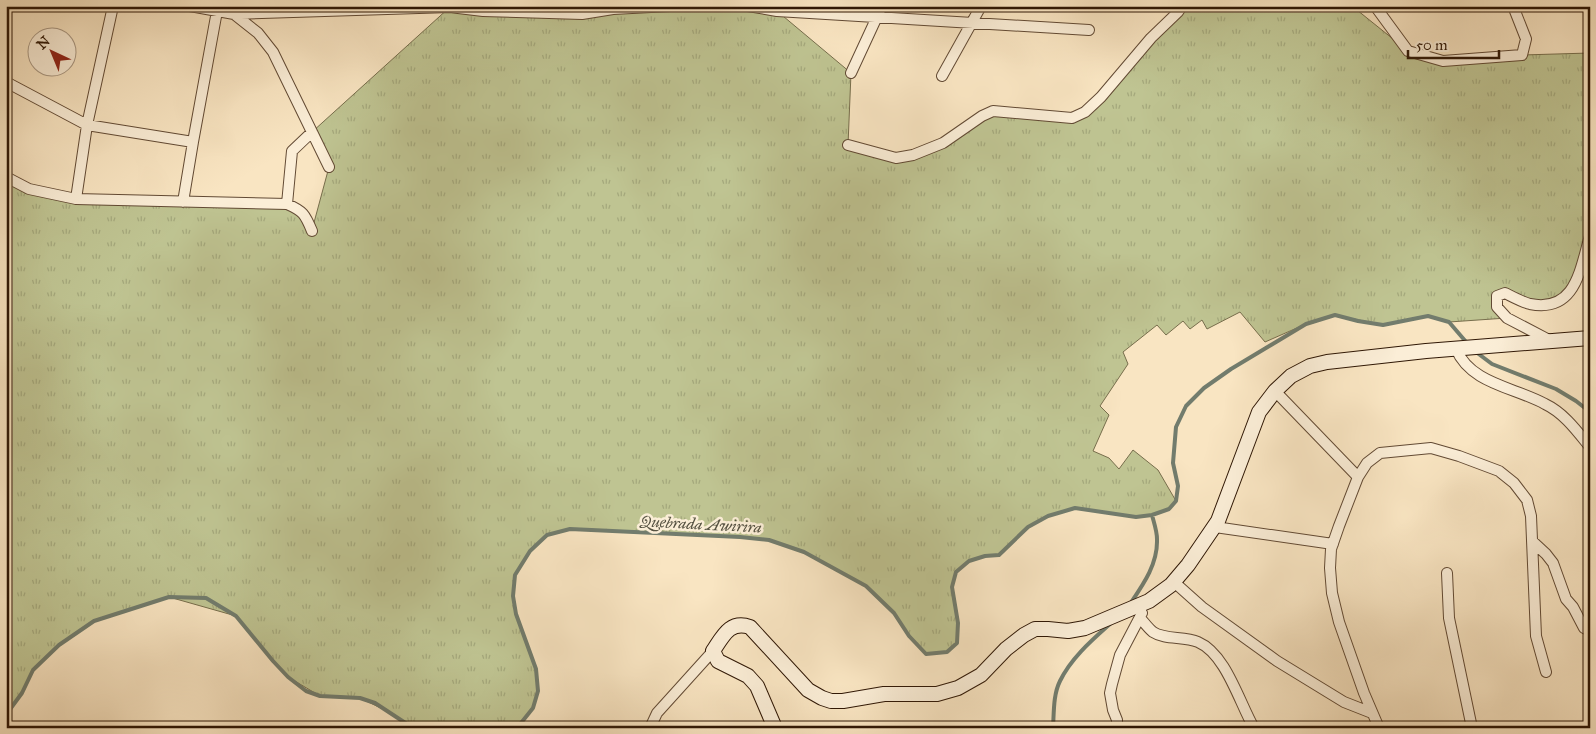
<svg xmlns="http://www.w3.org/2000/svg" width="1596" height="734" font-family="'IM FELL Great Primer',serif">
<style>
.grass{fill:url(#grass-tufts);stroke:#776e4c}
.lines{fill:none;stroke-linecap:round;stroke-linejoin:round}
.stream{stroke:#727c6d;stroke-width:4}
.street-casing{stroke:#624a34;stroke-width:12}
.secondary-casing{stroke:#2f1705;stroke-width:16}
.street{stroke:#fbeed7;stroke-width:10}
.secondary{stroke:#fbeed7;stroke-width:14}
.labels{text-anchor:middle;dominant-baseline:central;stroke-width:5;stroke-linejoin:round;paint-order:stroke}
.water-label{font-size:16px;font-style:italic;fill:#565242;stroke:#fbeed7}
</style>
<defs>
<pattern id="grass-tufts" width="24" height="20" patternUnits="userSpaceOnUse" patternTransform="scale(1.25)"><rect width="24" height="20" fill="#bfc492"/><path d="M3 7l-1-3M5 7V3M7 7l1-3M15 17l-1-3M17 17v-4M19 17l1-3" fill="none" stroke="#a4a87c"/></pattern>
</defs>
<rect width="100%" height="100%" fill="#f9e5c2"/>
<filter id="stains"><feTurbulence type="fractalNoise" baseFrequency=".004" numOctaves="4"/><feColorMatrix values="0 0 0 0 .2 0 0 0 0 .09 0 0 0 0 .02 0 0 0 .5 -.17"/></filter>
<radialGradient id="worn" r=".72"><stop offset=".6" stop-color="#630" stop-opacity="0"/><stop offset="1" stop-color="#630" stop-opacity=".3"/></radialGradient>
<path class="grass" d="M670 6H748L777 11 851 73 848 145 896 158 913 155 982 116 1072 118 1085 112 1178 12 1237 6H1352L1408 51 1443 61 1522 55 1590 53V236L1575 286 1548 305 1497 296 1507 318 1449 322 1428 316 1383 325 1335 315 1306 324 1265 342 1240 312 1207 329 1202 320 1190 329 1183 321 1166 335 1157 325 1123 352 1128 364 1100 406 1109 415 1093 451 1109 458 1119 469 1133 450 1158 470 1176 501 1169 509 1152 515 1136 517 1075 508 1048 516 1028 527 999 555 985 556 969 561 956 572 952 587 958 623 957 643 947 652 926 654 909 636 894 613 866 586 804 552 769 540 740 537 570 529 547 535 530 551 515 575 513 596 516 614 536 669 538 691 533 708 517 728H411L391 713 360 698 320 696 288 677 273 661 236 616 169 597 94 621 59 645 33 670 22 693 8 712H6V177L76 199 287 204 312 230 329 167 312 132 450 7 582 14Z"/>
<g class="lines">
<path class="stream" d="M1476 352 1492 364 1556 389 1576 401 1590 412
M1130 604C1143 585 1158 564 1157 539 1157 531 1154 523 1152 515
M6 712H8L22 693 33 670 59 645 94 621 169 597 206 598 236 616 273 661 288 677 306 691 320 696 360 698 375 703 413 728
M517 728 533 708 538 691 536 669 516 614 513 596 515 575 530 551 547 535 570 529 740 537 769 540 804 552 866 586 894 613 909 636 926 654 947 652 957 643 958 623 952 587 956 572 969 561 985 556 999 555 1028 527 1048 516 1075 508 1136 517 1152 515 1169 509 1176 501 1178 486 1173 463 1176 427 1186 406 1204 388 1231 369 1306 324 1335 315 1358 321 1383 325 1428 316 1449 322 1467 343
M1053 728C1054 713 1053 695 1060 681 1071 658 1092 640 1111 623"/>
<g class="street-casing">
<path id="street" d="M190 6 234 14 258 33 273 52 329 167
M748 6 777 11 1089 30
M1360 6H1365
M1375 6 1408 51 1443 61 1522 55 1526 39 1513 6
M234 14 450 7 483 11 582 14 613 9 670 6
M851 73 882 6
M942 76 981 6
M6 82 87 125 193 142
M848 145 896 158 913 155 943 143 982 116 993 111 1072 118 1085 112 1101 97 1151 38 1178 12 1182 6
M6 177 29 189 76 199 287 204C303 211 305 214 312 231
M76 199 87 125 113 6
M183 202 193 142 217 11V6
M287 204 292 151 312 132
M1551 341 1507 318 1497 307V296L1505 293C1513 297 1522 302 1530 304 1576 313 1580 269 1590 236
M1456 349C1471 384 1514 387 1545 404 1564 413 1577 431 1590 447
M1275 391 1358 477
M1215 527 1333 544
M1532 541 1546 554 1553 563 1566 599 1573 607 1584 628 1590 631
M1447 573 1449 618 1472 728
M1174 582 1202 607 1277 661 1344 702 1372 713
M1140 618C1144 622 1148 628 1153 632 1165 640 1184 636 1198 642 1226 654 1239 702 1254 728
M650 728 657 713 713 651
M1117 728V720L1113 710 1110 693 1112 684 1120 655 1142 613
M1379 728 1364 693 1339 622 1332 593 1330 568 1331 549 1339 526 1358 477 1367 463 1380 453 1431 448 1459 456 1499 471 1514 483 1527 500 1531 516 1536 636 1546 672"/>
</g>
<g class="secondary-casing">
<path id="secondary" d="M775 728 757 686 748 676 718 661 713 651C723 636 730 620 750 627L808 690 822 698 831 701H843L884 694H937L958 688 981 675 1006 649 1024 635 1035 629H1048L1068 631 1085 628 1149 601 1171 585 1188 565 1218 521 1259 412 1275 391 1291 376 1310 366 1327 362 1426 351 1590 338"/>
</g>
<use href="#street" class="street"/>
<use href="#secondary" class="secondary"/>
</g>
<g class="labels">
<g class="water-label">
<text transform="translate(701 524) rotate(3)">Quebrada Awirira</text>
</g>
</g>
<rect width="1596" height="734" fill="none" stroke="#f9e5c2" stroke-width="25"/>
<rect x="8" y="8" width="1581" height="719" fill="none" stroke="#2f1705" stroke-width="2.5"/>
<rect x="12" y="12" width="1571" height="709" fill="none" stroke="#2f1705"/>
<g transform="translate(52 52) rotate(316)"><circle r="24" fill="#fbeed7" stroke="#a99883"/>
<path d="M0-4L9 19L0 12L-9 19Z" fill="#8f2418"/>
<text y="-8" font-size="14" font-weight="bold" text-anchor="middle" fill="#2f1705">N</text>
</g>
<path d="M1408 50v8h91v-8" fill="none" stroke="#2f1705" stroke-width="2.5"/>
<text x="1416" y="50" font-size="15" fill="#2f1705" stroke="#fbeed7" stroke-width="4" paint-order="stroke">50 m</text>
<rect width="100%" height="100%" filter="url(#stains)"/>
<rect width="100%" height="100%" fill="url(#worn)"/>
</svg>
